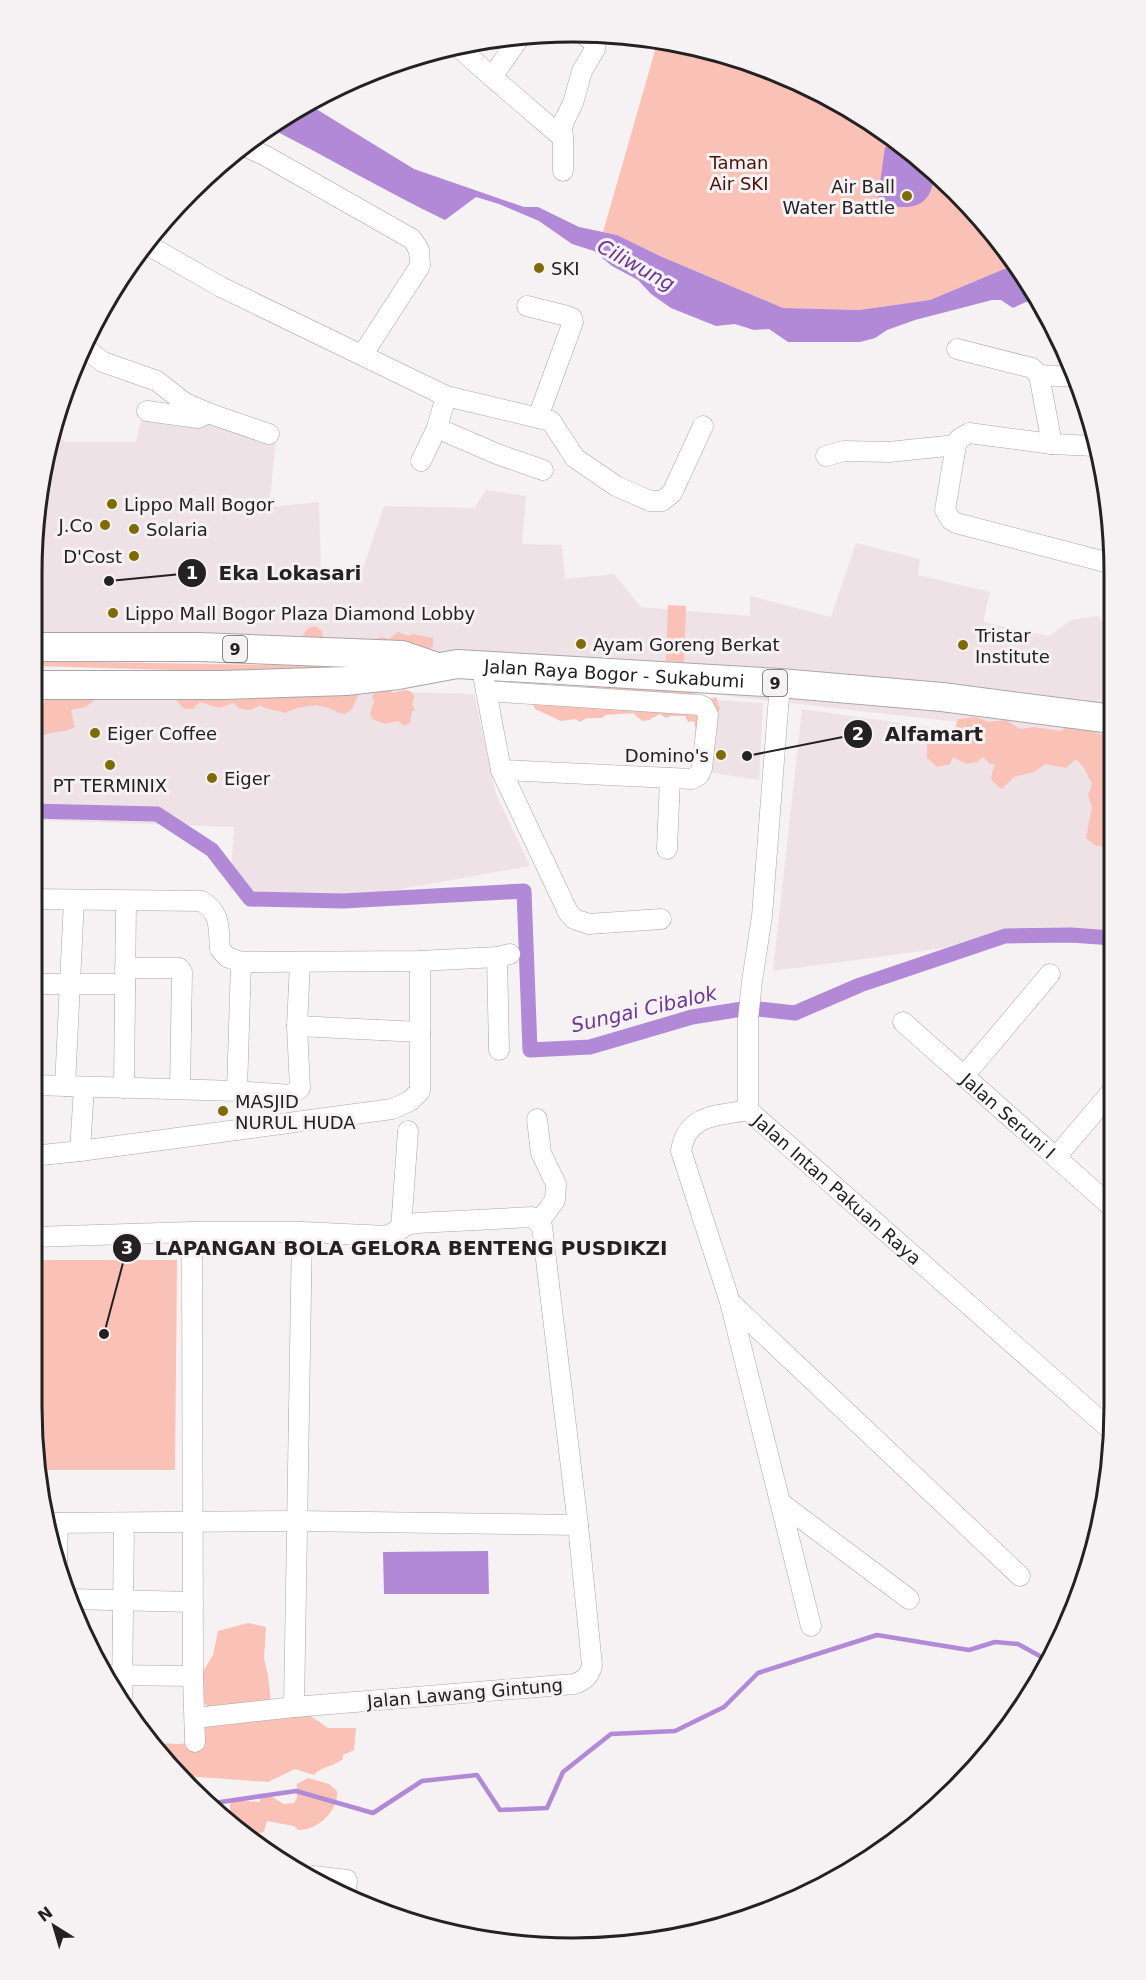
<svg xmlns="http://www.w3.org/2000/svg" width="1146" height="1980" font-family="'DejaVu Sans',sans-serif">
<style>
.built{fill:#efe2e7}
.green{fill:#fac2b6}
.water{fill:#b189d6}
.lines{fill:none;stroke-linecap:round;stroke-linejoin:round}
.stream{stroke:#b189d6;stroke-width:4.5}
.canal{stroke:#b189d6;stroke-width:15}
.minor-casing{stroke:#aaa6a8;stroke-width:21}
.highway-casing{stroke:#aaa6a8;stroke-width:30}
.minor{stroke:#fff;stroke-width:20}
.highway{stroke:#fff;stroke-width:28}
.poi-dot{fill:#7e6b03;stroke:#f6f1f3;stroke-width:2}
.labels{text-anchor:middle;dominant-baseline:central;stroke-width:6;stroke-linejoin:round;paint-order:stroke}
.shield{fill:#f6f1f3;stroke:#625f61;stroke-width:1.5}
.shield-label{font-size:16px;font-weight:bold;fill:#232122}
.park-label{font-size:18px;fill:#4c1309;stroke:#f6f1f3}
.poi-label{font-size:18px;fill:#232122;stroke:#f6f1f3;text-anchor:start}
.street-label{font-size:18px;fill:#232122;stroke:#f6f1f3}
.water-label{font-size:20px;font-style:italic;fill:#6b3893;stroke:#f6f1f3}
.rim{fill:none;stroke:#232122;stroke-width:3}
.leader{fill:none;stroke:#232122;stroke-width:2}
.callout-dot{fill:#232122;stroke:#f6f1f3;stroke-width:2}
.mark-label{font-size:18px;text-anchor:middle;font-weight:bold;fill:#fff}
.callout-label{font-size:20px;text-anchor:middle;font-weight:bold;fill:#232122;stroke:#f6f1f3;stroke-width:6;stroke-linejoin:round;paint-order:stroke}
</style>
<rect width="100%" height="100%" fill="#f6f1f3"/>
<path class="built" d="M143 412 277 431 269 507 319 502 321 570 363 568 384 506 474 508 486 490 526 496 522 544 562 545 565 579 614 574 641 607 750 616V596L831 617 856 543 920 559 918 575 990 592 983 622 1049 636 1071 620 1097 616 1113 633V740L276 644 33 641V537L54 432 65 442H136Z
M32 682 474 694 496 794 530 866 363 896 230 890 234 827 32 820Z
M702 699 763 703 759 780 699 771Z
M802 709 1113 753V934L1072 931 773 971Z"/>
<path class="green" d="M658 40 678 42 780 73 874 123 956 190 1015 267 1004 269 930 300 859 310 783 308 660 256 617 235 603 232Z
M668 605 686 606 684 662 666 661Z
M315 626 322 631 325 648 307 647 303 635 308 628Z
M398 632 409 636 412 634 433 638V646L428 650 417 645 372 641 381 637 389 639Z
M33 661 322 666 360 672 350 686 358 696 352 709 345 714C336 713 329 707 320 706 311 704 293 709 285 713 276 709 268 711 260 705 251 712 241 712 233 703L219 708 200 702 193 709H184L176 700 175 692 280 673 33 666Z
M595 679 690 688 695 692 697 699 704 700 716 697 720 709 698 744 694 721 688 722 685 716H671L666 718 660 714 649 720 642 721 633 713 606 715 602 718H587L580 722 576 719 561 721 535 709 530 698 584 688Z
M386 688 393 693C402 690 408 687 415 696L412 704 415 710 412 711 410 723 404 726 398 721 385 724 372 719 370 713 374 701 372 696 378 689Z
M98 697 86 707 71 710 75 727C62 734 56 730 44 735L35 728V722L42 716V707L46 698Z
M976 717 989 722 1006 720 1020 729 1034 727 1060 731 1065 728 1082 725C1092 733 1103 733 1113 740V833L1107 847 1096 846 1086 838 1092 807 1088 795 1092 784 1084 768 1076 759 1066 768 1046 764 1034 772 1014 777 1002 789C988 779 990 779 995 764H990L983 757 977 762 966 764 953 757 950 764 937 767 927 758V742L940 736 944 739H951L958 719Z
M32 1260H177L175 1470H42L32 1407Z
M248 1623 266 1627 264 1658 268 1676 271 1702 308 1714 328 1728H356L354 1750 343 1755V1759C333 1767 322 1766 314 1775L295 1769 268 1782 185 1776 150 1743 182 1744 189 1741 215 1716 203 1701 204 1685 201 1675 213 1655 218 1631Z
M308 1778 329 1784 337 1791C339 1811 317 1831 298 1830L294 1826 267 1821 264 1832 248 1835 228 1816 230 1814V1804L234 1800 260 1802V1796L269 1795 284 1804 294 1803 297 1798V1784Z"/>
<path class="water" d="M308 104 414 169 524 207H538L579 227 617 235 660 256 783 308 859 310 930 300 1004 269 1015 267 1036 295V300L1026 302 1013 308 1001 300H992L915 320 887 330 875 338 860 342H788L769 329 754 330 735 324 716 326 671 308 651 294 638 280 612 266 594 251 572 244 539 221 499 204 476 197 445 220C385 191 327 157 268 127Z
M885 147 905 148 934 172C933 211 908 210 877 204Z
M488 1551 489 1594H384L383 1552Z"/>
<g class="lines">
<path class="stream" d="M214 1803 296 1791 373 1813 422 1781 477 1775 500 1810 547 1808 563 1772 611 1734 675 1731 724 1707 758 1673 877 1635 969 1650 995 1642 1018 1644 1047 1660"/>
<path class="canal" d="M32 811 157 814 212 850 250 899 343 901 524 891 530 1050 590 1047 692 1017 749 1008 795 1013 860 985 1005 936 1071 935 1113 938"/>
<g class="minor-casing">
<g id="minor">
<path d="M520 37 492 77 563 138V171"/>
<path d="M456 45 492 77"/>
<path d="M563 138 562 127 565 119 573 103 582 71 595 49V43L580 32"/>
<path d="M244 146 264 155 412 239 419 250 420 266 363 354"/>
<path d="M146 244 221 287 446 396 551 421 575 458 616 486 650 501H662L672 493 703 426"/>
<path d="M527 306 567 316 572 318 573 322 538 417"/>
<path d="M85 348 103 362 157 381 185 403 208 413"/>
<path d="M957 349 1032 368 1039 375 1076 377"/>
<path d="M1039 375 1052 444"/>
<path d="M147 411 198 418 208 413 269 434"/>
<path d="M437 428 497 454 543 470"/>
<path d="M1095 446 1052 444 969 433 959 439 956 445 945 510 951 520 956 523 1113 564"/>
<path d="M826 456 844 451 889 452 956 445"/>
<path d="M421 461 437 428 446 396"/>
<path d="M484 680 501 770 568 912 574 919 589 924 661 919"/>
<path id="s1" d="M780 683 762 916 752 981 748 1020V1110L1113 1432"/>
<path d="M486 691 700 705 704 707 708 715 702 768 699 775 692 779 501 770"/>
<path d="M667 849 670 778"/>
<path d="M32 899 201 901C222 913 218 928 220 949L227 957 241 962 420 961 497 957 510 954"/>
<path d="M497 957 499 1050"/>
<path d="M125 968H179L182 972 180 1089"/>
<path d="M32 984H125"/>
<path id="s2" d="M903 1022 1113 1208"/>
<path d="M297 1026 420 1032"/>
<path d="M964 1076 1050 974"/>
<path d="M32 1085 237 1091 291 1095 300 1088 297 1026 300 963"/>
<path d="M65 1086 74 900"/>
<path d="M124 1088 126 902"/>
<path d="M237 1091 241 962"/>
<path d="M748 1110C718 1116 687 1113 681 1151L730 1302 811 1626"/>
<path d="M537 1119 541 1153 556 1184 555 1200 539 1222"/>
<path d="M80 1151 84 1087"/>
<path d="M32 1156 80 1151 392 1109 410 1101 420 1091V961"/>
<path d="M1056 1157 1113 1090"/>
<path d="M401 1229 408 1131"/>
<path d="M192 1232 193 1676 195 1742"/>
<path d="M32 1237 192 1232H302L387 1236 407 1225 417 1223 532 1217 542 1226 578 1525 592 1665C590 1676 584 1681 574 1684L294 1707"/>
<path d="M730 1302 1020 1576"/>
<path d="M782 1504 909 1599"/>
<path d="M51 1523 297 1521 578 1525"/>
<path d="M57 1563 58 1523"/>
<path d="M70 1599 193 1602"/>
<path d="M110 1675 193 1676"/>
<path d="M122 1697 124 1523"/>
<path d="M195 1718 294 1707 302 1232"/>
<path d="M313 1876 347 1880 346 1891"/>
</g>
</g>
<g class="highway-casing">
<g id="highway">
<path d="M33 647H200L402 655 434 666"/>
<path id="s3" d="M32 685H223L346 681 398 675 457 664 780 683 942 697 1113 719"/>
</g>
</g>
<use href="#minor" class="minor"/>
<use href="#highway" class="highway"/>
</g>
<g class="poi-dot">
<circle cx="907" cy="196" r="6"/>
<circle cx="539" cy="268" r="6"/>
<circle cx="112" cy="504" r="6"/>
<circle cx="105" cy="525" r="6"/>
<circle cx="134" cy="529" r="6"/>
<circle cx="134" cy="556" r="6"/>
<circle cx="113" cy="613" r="6"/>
<circle cx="581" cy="644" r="6"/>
<circle cx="963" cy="645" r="6"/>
<circle cx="95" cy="733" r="6"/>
<circle cx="721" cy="755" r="6"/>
<circle cx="110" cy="765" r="6"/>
<circle cx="212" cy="778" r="6"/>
<circle cx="223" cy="1111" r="6"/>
</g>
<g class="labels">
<g class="shield">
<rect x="223" y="636" width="24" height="26" rx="4.5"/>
<rect x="763" y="670" width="24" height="26" rx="4.5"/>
</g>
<g class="shield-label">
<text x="235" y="649">9</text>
<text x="775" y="683">9</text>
</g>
<g class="park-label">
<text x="739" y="162">Taman<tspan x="739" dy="21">Air SKI</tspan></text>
</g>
<g class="poi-label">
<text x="895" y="186" text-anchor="end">Air Ball<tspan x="895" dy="21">Water Battle</tspan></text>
<text x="551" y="268">SKI</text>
<text x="124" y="504">Lippo Mall Bogor</text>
<text x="93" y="525" text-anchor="end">J.Co</text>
<text x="146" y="529">Solaria</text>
<text x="122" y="556" text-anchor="end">D'Cost</text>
<text x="125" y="613">Lippo Mall Bogor Plaza Diamond Lobby</text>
<text x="975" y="635">Tristar<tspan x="975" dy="21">Institute</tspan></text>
<text x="593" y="644">Ayam Goreng Berkat</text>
<text x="107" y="733">Eiger Coffee</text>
<text x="709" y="755" text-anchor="end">Domino's</text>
<text x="224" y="778">Eiger</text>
<text x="110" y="785" text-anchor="middle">PT TERMINIX</text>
<text x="235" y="1101">MASJID<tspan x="235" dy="21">NURUL HUDA</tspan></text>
</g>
<g class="street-label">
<text stroke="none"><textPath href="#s3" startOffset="584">Jalan Raya Bogor - Sukabumi</textPath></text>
<text stroke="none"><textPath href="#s2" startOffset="141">Jalan Seruni I</textPath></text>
<text stroke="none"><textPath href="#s1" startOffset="548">Jalan Intan Pakuan Raya</textPath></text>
<text transform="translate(465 1693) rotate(-5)">Jalan Lawang Gintung</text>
</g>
<g class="water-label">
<text transform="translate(636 265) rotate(29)">Ciliwung</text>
<text transform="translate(644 1009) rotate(-13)">Sungai Cibalok</text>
</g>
</g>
<path d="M0 0H1146V1980H0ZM573 42H573A531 531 0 0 1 1104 573V1407A531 531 0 0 1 573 1938H573A531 531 0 0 1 42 1407V573A531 531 0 0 1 573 42Z" fill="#f6f1f3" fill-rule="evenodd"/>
<path class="rim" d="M573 42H573A531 531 0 0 1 1104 573V1407A531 531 0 0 1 573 1938H573A531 531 0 0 1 42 1407V573A531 531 0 0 1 573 42Z"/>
<path class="leader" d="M109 581L192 573M747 756L858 734M104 1334L127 1248"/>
<g class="callout-dot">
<circle cx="109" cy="581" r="6"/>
<circle cx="747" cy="756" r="6"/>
<circle cx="104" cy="1334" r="6"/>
<circle cx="192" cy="573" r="15"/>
<circle cx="858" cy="734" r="15"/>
<circle cx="127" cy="1248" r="15"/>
</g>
<g class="mark-label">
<text x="192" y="579">1</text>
<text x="858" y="740">2</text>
<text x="127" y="1254">3</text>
</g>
<g class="callout-label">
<text x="290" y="580">Eka Lokasari</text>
<text x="934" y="741">Alfamart</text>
<text x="411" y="1255">LAPANGAN BOLA GELORA BENTENG PUSDIKZI</text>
</g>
<g transform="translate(54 1926) rotate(323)" stroke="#f6f1f3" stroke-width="4.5" paint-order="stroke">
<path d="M0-4.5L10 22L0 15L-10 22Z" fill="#232122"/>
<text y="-9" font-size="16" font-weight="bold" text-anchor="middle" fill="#232122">N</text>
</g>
</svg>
